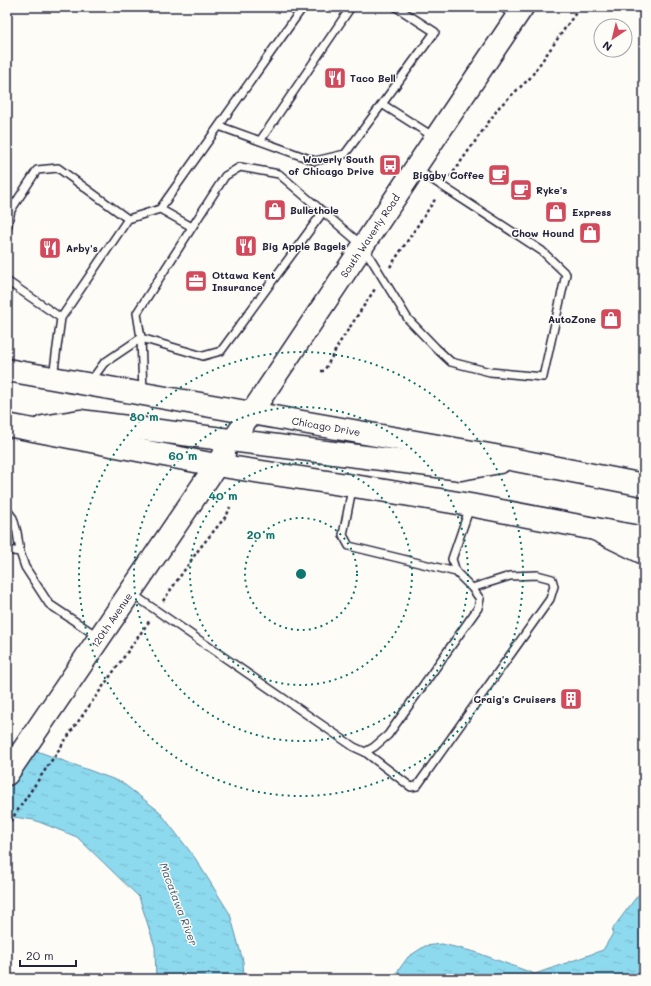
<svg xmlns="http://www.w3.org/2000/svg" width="651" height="986" font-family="Mali,sans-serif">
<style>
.water{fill:url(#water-ripples);stroke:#6290a6}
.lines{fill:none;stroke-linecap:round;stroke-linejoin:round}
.lane-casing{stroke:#22223b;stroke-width:10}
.secondary-casing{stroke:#22223b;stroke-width:24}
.primary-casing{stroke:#22223b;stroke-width:25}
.highway-casing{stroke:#22223b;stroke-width:25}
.path{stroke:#22223b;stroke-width:2.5;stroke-dasharray:3 3;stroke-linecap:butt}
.lane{stroke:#fdfcf7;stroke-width:7}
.secondary{stroke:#fdfcf7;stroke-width:21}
.primary{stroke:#fdfcf7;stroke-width:22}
.highway{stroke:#fdfcf7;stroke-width:22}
.ring{fill:none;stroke:#0f766e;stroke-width:2;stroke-dasharray:2 4}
.labels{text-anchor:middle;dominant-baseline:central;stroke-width:3;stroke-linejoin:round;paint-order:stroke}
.poi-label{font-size:10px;font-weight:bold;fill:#22223b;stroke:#fdfcf7;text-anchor:start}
.street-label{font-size:10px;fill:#22223b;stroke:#fdfcf7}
.water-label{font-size:11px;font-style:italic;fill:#425971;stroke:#fdfcf7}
.centre{fill:#0f766e;stroke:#fdfcf7;stroke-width:2}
.ring-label{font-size:12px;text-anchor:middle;font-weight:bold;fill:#0f766e;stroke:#fdfcf7;stroke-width:3;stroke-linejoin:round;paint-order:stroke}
</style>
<defs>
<pattern id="water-ripples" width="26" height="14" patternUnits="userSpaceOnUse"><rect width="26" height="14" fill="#8dd9ee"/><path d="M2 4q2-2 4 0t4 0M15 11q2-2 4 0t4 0" fill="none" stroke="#79bacd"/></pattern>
</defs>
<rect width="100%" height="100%" fill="#fdfcf7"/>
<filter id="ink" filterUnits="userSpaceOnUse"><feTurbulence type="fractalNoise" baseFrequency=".025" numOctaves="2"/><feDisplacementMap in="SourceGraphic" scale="8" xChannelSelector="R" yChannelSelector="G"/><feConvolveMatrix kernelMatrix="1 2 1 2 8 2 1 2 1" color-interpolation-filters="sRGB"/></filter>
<g filter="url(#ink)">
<path class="water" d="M7 740 121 782 159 811 195 858 230 914 243 961 244 979H156L155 947 139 897 77 837 34 820 7 816Z
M644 890V979H392L408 957 425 946 442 944 475 952 535 974 603 950 612 935 613 928 638 895Z"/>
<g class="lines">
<g class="lane-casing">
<path id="lane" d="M396 7 435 32 382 104 434 137
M502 7 515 16
M219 126 315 161 345 154 382 104
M260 141 351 7
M160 209 192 227
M7 229 11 210 37 170 58 168 128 219
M7 281 61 318
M53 377 61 318 128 219 160 209 303 7
M90 382 104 363 141 338 203 356 221 351 323 212
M143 392 141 338 137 313 225 176 240 167 279 174 363 246 408 319 436 348 451 362 490 372 543 377 566 274 542 251 416 169
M352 489 343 535 349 546 456 572
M7 510 13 518 17 532 20 552 25 567 49 604 97 636
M7 550 20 552
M131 593 354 747 365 752 374 747 388 735 478 608 480 599 472 588 456 572 452 559 470 507
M365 752 411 787 417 786 550 599 554 586 552 579 537 575 510 576 472 588"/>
</g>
<g class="secondary-casing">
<g id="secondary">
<path id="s1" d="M233 440 523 7"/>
</g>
</g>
<g class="primary-casing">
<g id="primary">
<path id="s2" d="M7 370 495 456 644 485"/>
<path d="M7 425 216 465 380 490 470 505 595 529 644 538"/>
<path d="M43 427 80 421 461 469 500 462"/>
<path id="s3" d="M7 774 224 454"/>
</g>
</g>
<g class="highway-casing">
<path id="highway" d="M595 529 644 553"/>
</g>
<path class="path" d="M450 177 500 106 530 78 575 14 578 7
M390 267 436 198
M321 371H324L340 342 375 289
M163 601 199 549 227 515 230 507
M7 826 75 726 150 620"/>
<use href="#lane" class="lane"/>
<use href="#secondary" class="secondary"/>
<use href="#primary" class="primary"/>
<use href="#highway" class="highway"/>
</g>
</g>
<g class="ring">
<circle cx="301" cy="574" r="56"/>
<circle cx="301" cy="574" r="111"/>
<circle cx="301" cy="574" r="167"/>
<circle cx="301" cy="574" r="222"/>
</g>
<defs>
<g id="restaurant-square" transform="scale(1.15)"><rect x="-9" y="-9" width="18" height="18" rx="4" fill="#d1495b" stroke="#fdfcf7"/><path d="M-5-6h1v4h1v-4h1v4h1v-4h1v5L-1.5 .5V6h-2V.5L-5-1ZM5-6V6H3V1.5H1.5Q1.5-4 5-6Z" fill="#fff"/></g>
<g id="bus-square" transform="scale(1.15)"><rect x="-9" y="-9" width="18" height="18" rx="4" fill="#d1495b" stroke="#fdfcf7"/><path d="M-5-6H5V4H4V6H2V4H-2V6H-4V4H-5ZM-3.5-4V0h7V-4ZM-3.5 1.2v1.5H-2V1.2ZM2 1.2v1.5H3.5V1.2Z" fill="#fff"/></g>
<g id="cafe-square" transform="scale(1.15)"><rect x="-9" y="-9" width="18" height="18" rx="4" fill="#d1495b" stroke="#fdfcf7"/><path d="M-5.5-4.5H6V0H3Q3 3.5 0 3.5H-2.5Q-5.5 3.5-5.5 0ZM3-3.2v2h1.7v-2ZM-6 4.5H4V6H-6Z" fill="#fff"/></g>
<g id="shop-square" transform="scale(1.15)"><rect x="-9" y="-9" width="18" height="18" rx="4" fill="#d1495b" stroke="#fdfcf7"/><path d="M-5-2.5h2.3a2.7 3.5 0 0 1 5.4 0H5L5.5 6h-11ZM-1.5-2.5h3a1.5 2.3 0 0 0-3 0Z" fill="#fff"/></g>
<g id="office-square" transform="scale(1.15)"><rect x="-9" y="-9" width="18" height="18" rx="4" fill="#d1495b" stroke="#fdfcf7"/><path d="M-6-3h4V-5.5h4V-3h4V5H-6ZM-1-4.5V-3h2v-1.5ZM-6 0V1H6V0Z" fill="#fff"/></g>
<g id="building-square" transform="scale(1.15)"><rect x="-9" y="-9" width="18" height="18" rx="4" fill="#d1495b" stroke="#fdfcf7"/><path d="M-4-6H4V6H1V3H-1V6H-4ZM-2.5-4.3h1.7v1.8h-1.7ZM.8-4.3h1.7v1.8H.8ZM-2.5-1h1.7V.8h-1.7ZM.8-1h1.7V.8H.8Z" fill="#fff"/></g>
</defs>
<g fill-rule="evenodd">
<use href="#restaurant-square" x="335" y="78"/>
<use href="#bus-square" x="390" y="165"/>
<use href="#cafe-square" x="499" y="175"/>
<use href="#cafe-square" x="521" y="190"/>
<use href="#shop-square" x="275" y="210"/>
<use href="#shop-square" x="556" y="212"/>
<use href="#shop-square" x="590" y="233"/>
<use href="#restaurant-square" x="246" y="246"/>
<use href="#restaurant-square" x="50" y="248"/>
<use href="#office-square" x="196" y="281"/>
<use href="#shop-square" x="611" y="319"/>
<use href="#building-square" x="571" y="699"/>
</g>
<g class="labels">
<g class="poi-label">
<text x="350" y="78">Taco Bell</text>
<text x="374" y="159" text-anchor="end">Waverly South<tspan x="374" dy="12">of Chicago Drive</tspan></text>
<text x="484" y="175" text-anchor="end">Biggby Coffee</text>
<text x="536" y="190">Ryke's</text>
<text x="290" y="210">Bullethole</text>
<text x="572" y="212">Express</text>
<text x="574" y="233" text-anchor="end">Chow Hound</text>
<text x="262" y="246">Big Apple Bagels</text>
<text x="66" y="248">Arby's</text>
<text x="212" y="275">Ottawa Kent<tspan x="212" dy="12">Insurance</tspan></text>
<text x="596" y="319" text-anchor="end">AutoZone</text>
<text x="556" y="699" text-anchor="end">Craig's Cruisers</text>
</g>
<g class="street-label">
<text stroke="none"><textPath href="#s1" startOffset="246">South Waverly Road</textPath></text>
<text stroke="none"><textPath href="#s2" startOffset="324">Chicago Drive</textPath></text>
<text stroke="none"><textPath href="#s3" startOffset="186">120th Avenue</textPath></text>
</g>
<g class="water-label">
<text transform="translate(179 904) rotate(69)">Macatawa River</text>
</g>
</g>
<circle cx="301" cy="574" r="6" class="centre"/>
<g class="ring-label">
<text x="144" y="421">80 m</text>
<text x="183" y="460">60 m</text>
<text x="223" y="500">40 m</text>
<text x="261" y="539">20 m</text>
</g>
<rect width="651" height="986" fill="none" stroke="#fdfcf7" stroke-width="24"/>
<rect x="12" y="12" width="627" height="962" fill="none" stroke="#22223b" stroke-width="1.5" filter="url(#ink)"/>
<g transform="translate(613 38) rotate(215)"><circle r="19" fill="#fdfcf7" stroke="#a5a5ac"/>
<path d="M0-3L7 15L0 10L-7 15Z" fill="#d1495b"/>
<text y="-6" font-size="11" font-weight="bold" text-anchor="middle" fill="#22223b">N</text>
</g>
<path d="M20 960v6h56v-6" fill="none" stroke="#22223b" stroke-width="2"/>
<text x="26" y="960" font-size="12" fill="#22223b" stroke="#fdfcf7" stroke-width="3" paint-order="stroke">20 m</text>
</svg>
